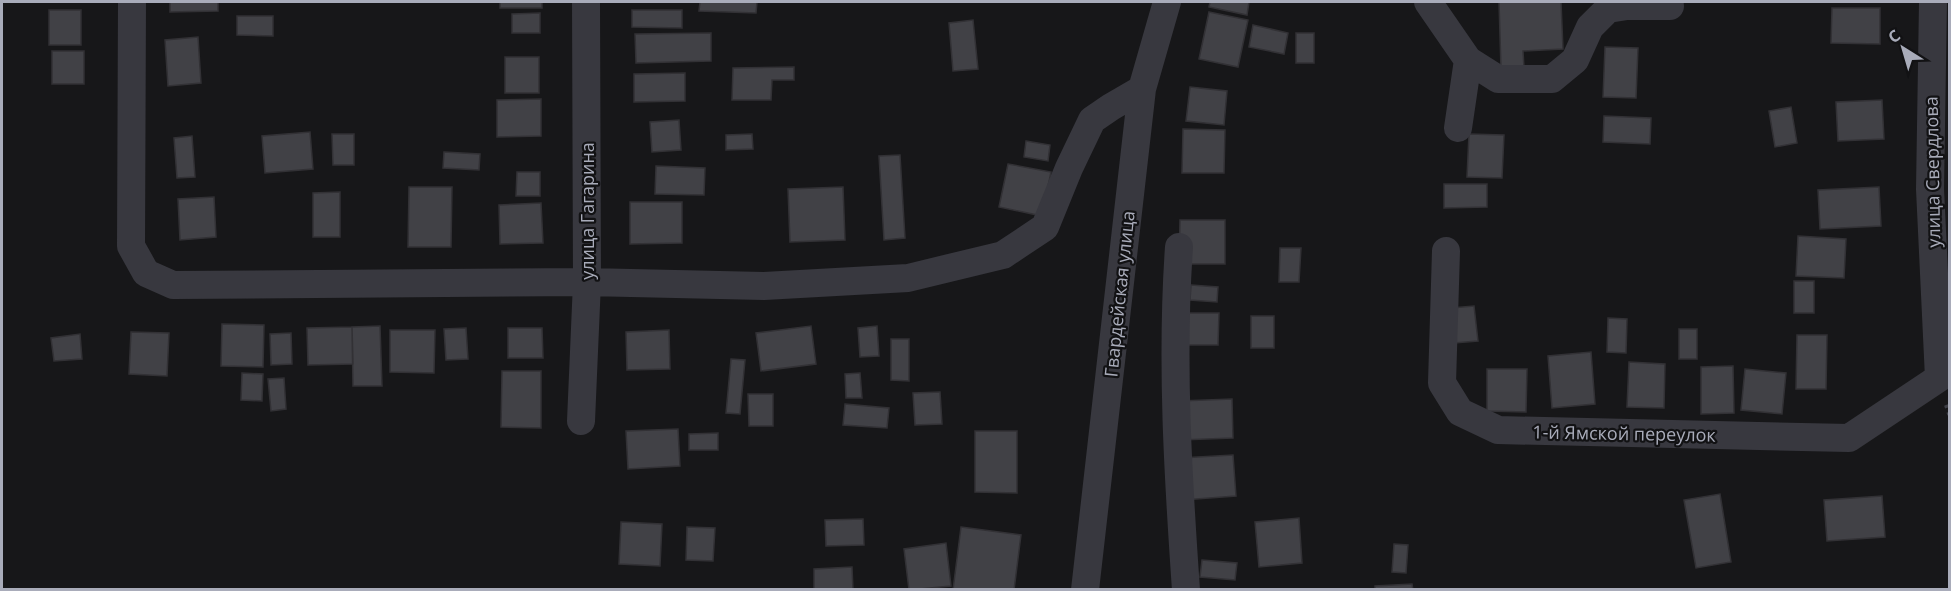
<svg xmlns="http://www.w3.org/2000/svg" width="1951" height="591" font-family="'Open Sans',sans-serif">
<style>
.building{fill:#414146;stroke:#323135;stroke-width:1.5}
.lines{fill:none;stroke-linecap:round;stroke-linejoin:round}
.path{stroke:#3e3f46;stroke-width:4;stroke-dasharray:3 4.5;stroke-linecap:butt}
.minor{stroke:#38383f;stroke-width:28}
.labels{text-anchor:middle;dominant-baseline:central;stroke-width:4.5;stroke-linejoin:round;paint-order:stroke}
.street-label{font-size:18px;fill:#a9acba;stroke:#121214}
</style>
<rect width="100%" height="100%" fill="#171719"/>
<path class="building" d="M170 2H218V11L170 12Z
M500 2H542V8H500Z
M700 2H757L756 13 699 11Z
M1210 2H1249L1247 15 1209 7Z
M1499 2H1561L1563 49 1523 51 1524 68 1501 69Z
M1832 8H1880V44L1831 43Z
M49 10H81V45H49Z
M632 10H682V28L632 27Z
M1209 12 1248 20 1238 67 1199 59Z
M540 13V33H512V14Z
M237 16H273V36L237 35Z
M973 20 978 69 953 71 949 23Z
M1253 25 1288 33 1284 54 1249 47Z
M711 33V61L636 63 635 34Z
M1296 33H1314V63H1296Z
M198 37 201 83 168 86 165 40Z
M1605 47 1638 48 1636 98 1603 97Z
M52 51H84V84H52Z
M505 57H539V93H505Z
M794 67V80H772L771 100H732L733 68Z
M685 73V101L634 102V74Z
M1190 87 1227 91 1224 125 1186 121Z
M541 99V136L497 137V100Z
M1882 100 1884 139 1838 141 1836 102Z
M1791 107 1797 143 1775 147 1769 111Z
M1604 116 1651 118 1650 144 1603 142Z
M679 120 681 150 652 152 650 122Z
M1183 129 1225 130 1224 173H1182Z
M310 132 313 169 265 173 262 136Z
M332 134H354V165H333Z
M752 134 753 149 726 150V135Z
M1469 134 1504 135 1502 178 1467 177Z
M192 136 195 177 177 178 174 138Z
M1026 141 1050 145 1048 161 1024 157Z
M444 152 480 154 479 170 443 168Z
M900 155 905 238 884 240 879 156Z
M1008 164 1051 172 1042 216 999 207Z
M656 166 705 168 704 195 655 194Z
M517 172H540V196H516Z
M1444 184H1487V207L1444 208Z
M409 187H452L451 247H408Z
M843 187 845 240 790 242 788 189Z
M1879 187 1881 226 1820 229 1818 190Z
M340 192V237H313V193Z
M214 197 216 237 180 240 178 199Z
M630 202H682V243L630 244Z
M541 203 543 243 500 244 499 205Z
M1180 220H1225V264H1179Z
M1798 236 1846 239 1844 278 1796 276Z
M1280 248H1301L1299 282H1279Z
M1794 281H1814V313H1794Z
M1191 285 1218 287 1217 302 1190 300Z
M1474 306 1478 341 1454 343 1451 308Z
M1179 313H1219L1218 345H1179Z
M1251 316H1274V348H1251Z
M1608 318 1627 319 1626 353 1607 352Z
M222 324 264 325 263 367 221 366Z
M380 326 382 386H353L352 327Z
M811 326 816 364 761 371 756 333Z
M877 326 879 356 860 357 858 328Z
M352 327 353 364 308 365 307 328Z
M466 328 468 359 446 360 444 329Z
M508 328H542L543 358H508Z
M1679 329H1697V359H1679Z
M390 330H435L434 373 390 372Z
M669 330 670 369 627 370 626 332Z
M131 332 169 333 167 376 129 374Z
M291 333 292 364 271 365 270 334Z
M80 334 82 359 54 361 51 338Z
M1797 335H1827L1826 389H1796Z
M891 339H909V381L891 380Z
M1591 352 1595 404 1552 408 1548 356Z
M731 359 745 360 740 414 726 413Z
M1629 362 1665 364 1664 408 1627 407Z
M1733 366 1734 413 1701 414V367Z
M1487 369H1527L1526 412 1487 411Z
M1745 369 1786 373 1782 414 1741 410Z
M502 371H541V428L501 427Z
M242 373 263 374 262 401 241 400Z
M860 373 862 398H846L845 374Z
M284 378 286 409 271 411 268 379Z
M940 392 942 424 915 425 913 393Z
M748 394H773V426H749Z
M1232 399 1233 438 1180 440 1179 401Z
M845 404 889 408 887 428 843 425Z
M678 429 680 466 628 469 626 431Z
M975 431H1017V493L975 492Z
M718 433V450H689V434Z
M1233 455 1236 496 1183 500 1180 458Z
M1720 494 1731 562 1696 568 1684 500Z
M1882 496 1885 537 1827 541 1824 500Z
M1299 518 1302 563 1259 567 1255 522Z
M863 519 864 545 826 546 825 520Z
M621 522 662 524 660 566 619 564Z
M687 527 715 528 713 561 686 560Z
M961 527 1021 535 1014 590H953Z
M946 543 951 586 909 590 904 549Z
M1394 544 1408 545 1406 573 1392 572Z
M1202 560 1237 563 1235 580 1200 577Z
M852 567 853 590H814V569Z
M1412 584 1413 590H1375V586Z"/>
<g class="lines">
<path class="path" d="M1946 405 1950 417"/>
<path class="minor" d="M132 2 131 246 146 273 173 285 587 282 764 286 908 278 1003 255 1045 227 1069 168 1092 120 1111 107 1142 89
M1428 2 1468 60 1498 79H1552L1575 60 1590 27 1608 9 1627 6H1670
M1458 128 1468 60
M1179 247C1171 361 1178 475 1186 590
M1446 251 1442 383 1460 412 1498 430 1849 438 1939 378 1930 189 1933 2
M581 421 587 282 586 2
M1085 590 1142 89 1167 2"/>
</g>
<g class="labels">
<g class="street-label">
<text transform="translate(1932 172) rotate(-91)">улица Свердлова</text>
<text transform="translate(587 211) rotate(-90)">улица Гагарина</text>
<text transform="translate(1119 294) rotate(-84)">Гвардейская улица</text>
<text transform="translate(1624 433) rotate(1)">1-й Ямской переулок</text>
</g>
</g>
<rect width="1951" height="591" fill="none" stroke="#a9acba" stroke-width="6"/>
<g transform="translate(1903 48) rotate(323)" stroke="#121214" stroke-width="4.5" paint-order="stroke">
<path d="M0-4.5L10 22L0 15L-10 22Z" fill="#a9acba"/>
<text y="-9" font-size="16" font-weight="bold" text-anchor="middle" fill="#a9acba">С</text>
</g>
</svg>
